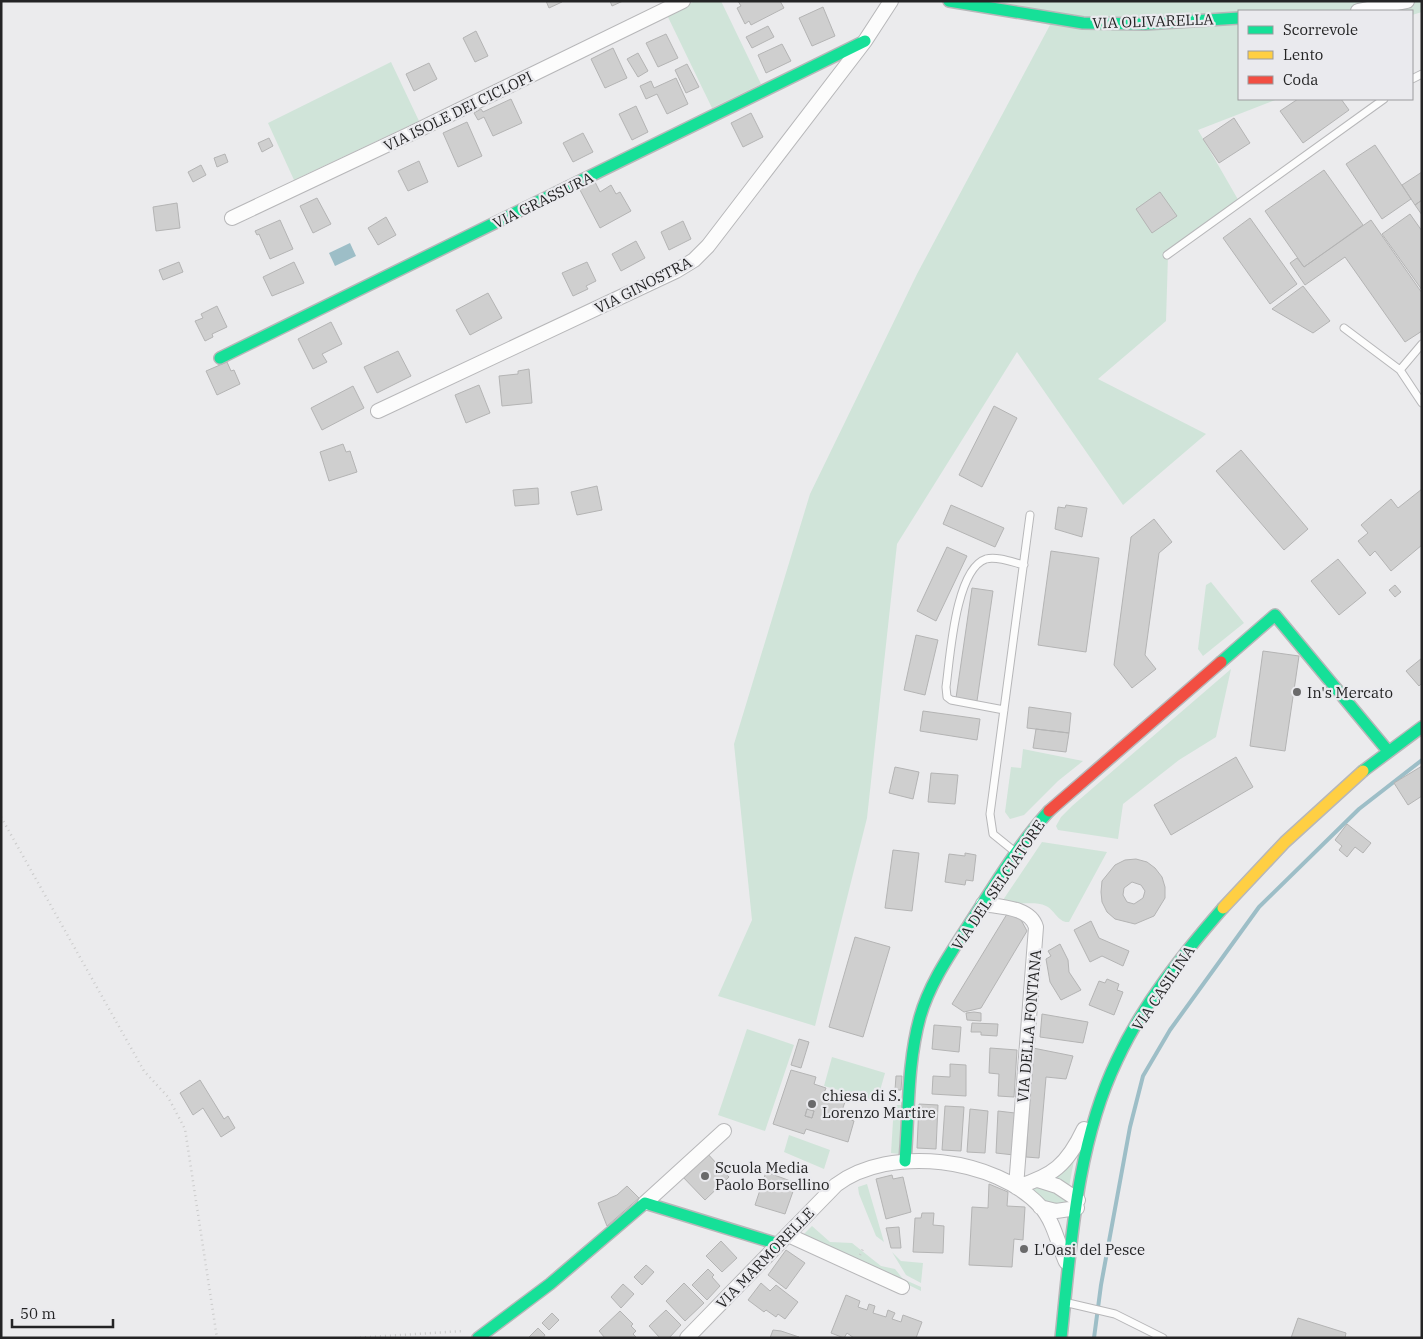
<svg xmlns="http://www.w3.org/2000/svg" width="1423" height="1339" font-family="'IBM Plex Serif',serif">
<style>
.green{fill:#d0e4d9}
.water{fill:#9dbec7}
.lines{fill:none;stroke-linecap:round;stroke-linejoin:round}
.stream{stroke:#9dbec7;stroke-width:4}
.building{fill:#cfcfcf;stroke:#b4b4b4;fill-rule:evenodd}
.lane-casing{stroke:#b7b7b9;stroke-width:9}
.street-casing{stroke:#b7b7b9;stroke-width:16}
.fast-casing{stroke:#b7b7b9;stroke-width:14}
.slow-casing{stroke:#b7b7b9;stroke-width:14}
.jam-casing{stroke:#b7b7b9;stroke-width:14}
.path{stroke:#cbcbcb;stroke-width:2.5;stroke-dasharray:1 4;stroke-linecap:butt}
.lane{stroke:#fcfcfc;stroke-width:7}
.street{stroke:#fcfcfc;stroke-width:14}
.fast{stroke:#16e098;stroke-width:11}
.slow{stroke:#ffcf43;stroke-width:11}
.jam{stroke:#f24e42;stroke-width:11}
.poi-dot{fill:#6a6a6b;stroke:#eaeaee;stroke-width:2}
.labels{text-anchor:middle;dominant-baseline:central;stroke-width:4.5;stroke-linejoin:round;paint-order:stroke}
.street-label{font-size:15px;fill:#242425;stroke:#eaeaee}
.poi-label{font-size:15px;fill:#242425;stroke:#eaeaee;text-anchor:start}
</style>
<rect width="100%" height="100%" fill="#ebebed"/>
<path class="green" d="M695 1H721L761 84 712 108 667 15Z
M934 1H1422V12L1412 15V11H1239V99H1278L1198 130 1240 203 1168 255 1166 321 1098 379 1206 434 1123 505 1017 352 897 544 867 818 815 1026 718 996 752 920 734 744 810 494 917 274 1050 25Z
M391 62 419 121 294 180 268 123Z
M1211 582 1244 623 1203 656 1198 649 1206 585Z
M1231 669 1216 737 1179 760 1123 804 1118 839 1058 830 1056 826 1061 817 1072 806Z
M1023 749 1083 761 1058 781 1024 815 1010 819 1005 812 1011 767 1021 768Z
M1042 842 1107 852 1069 922C1058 923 1055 910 1046 906 1034 900 1016 907 1003 900Z
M747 1029 794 1045 765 1131 718 1115Z
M832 1057 885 1073 877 1101 824 1086Z
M894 1105H902L899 1154 891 1153Z
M789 1135 830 1150 824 1169 784 1152Z
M1073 1160H1074L1069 1187 1056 1178Z
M867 1184 884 1242 876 1236 859 1194 858 1187Z
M1044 1186 1065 1198V1203L1050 1206 1024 1187Z
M812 1226 830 1242 852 1243 881 1266 895 1269 903 1279 921 1287V1291L804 1234Z
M892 1252 901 1261 923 1263 921 1283 906 1275Z"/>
<path class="water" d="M350 243 356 256 335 266 329 253Z"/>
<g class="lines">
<path class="stream" d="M1094 1338 1101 1285 1130 1127 1143 1076 1170 1030 1259 907 1359 809 1422 760"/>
</g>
<path class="building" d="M546 1H561L562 2 549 8Z
M610 1H623L612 6Z
M738 1H780L784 8 751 25 749 21 745 24 737 8 741 6Z
M823 7 835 36 812 46 799 18Z
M768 26 774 37 752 48 746 37Z
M476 31 488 56 475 62 463 38Z
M666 34 678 58 658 67 646 43Z
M782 44 791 61 766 73 758 55Z
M613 48 627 78 605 88 591 59Z
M638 53 648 71 638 77 627 59Z
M429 63 437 79 414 91 406 74Z
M687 64 699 87 686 93 675 70Z
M676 78 688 104 667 114 657 94 646 99 640 86 651 81 654 88Z
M511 99 522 123 493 136 484 117 478 120 474 113 481 109 483 112Z
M1298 99H1341L1349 110 1303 143 1280 111Z
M636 106 648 132 632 140 619 114Z
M751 113 763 137 743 147 731 123Z
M1234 118 1250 143 1219 163 1203 139Z
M467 122 482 156 458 167 443 133Z
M583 133 593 152 573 162 563 143Z
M269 138 273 146 262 152 258 143Z
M1375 145 1411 199 1382 219 1346 164Z
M225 154 228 162 217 167 214 158Z
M419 161 428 182 408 191 398 171Z
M201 165 206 175 193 182 188 172Z
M1324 170 1363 225 1304 267 1265 211Z
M1422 172V200L1415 205 1402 185Z
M595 182 600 192 611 185 616 194 620 192 631 211 600 228 580 190Z
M1160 192 1177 216 1152 233 1136 209Z
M317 198 331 224 313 233 300 206Z
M1422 200V215L1415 205Z
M177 203 180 228 156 231 153 207Z
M1410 214 1422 231V290L1382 234Z
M386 217 396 235 378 245 368 228Z
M1250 218 1297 284 1270 304 1223 238Z
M280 220 293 249 270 259 259 234 257 235 255 231Z
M1371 220 1422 293V331L1405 342 1345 257 1305 285 1290 263 1297 258 1304 267Z
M683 221 691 239 669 250 661 232Z
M636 241 645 258 621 271 612 254Z
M179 262 183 272 163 280 159 270Z
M294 262 304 283 272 296 263 277Z
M587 262 596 281 586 286 588 289 573 296 562 273Z
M1303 286 1330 321 1313 333 1272 309Z
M488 293 502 318 470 335 456 310Z
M217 306 227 327 212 334 213 337 205 341 195 321 203 318 201 314Z
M331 322 342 344 322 354 327 362 313 369 298 339Z
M398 351 411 376 377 393 364 367Z
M227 362 231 371 234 370 240 384 217 395 206 371Z
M529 369 532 403 502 406 499 376 518 374V371Z
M479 385 490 413 466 423 455 395Z
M353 386 364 408 322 430 311 408Z
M994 406 1017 418 982 487 959 475Z
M343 444 346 452 350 451 357 472 329 481 320 452Z
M1241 450 1308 529 1284 550 1216 471Z
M597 486 602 510 577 515 571 492Z
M538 488 539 504 515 506 513 490Z
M1422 489V545L1391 571 1375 551 1370 556 1358 541 1368 533 1361 525 1391 499 1398 508Z
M951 505 1004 528 995 547 943 524Z
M1066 505 1087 508 1082 537 1055 529 1058 507 1065 508Z
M1154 519 1172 542 1159 553 1145 655 1156 669 1132 688 1114 665 1131 537Z
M947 547 967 556 936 621 917 611Z
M1051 551 1099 558 1086 652 1038 645Z
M1338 559 1366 593 1339 615 1311 581Z
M1395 585 1401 592 1395 597 1389 590Z
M972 588 993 591 977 701 956 698Z
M916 635 938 640 925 695 904 690Z
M1263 651 1299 656 1285 751 1250 746Z
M1422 658V683L1419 686 1406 671Z
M1029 707 1071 713 1069 733 1027 728Z
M923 711 980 719 977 740 920 731Z
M1036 729 1069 733 1066 752 1033 748Z
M1236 757 1253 787 1171 835 1154 805Z
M1422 766V796L1408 805 1394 783Z
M895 767 919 772 913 799 889 793Z
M931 773 958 775 955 804 928 802Z
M1347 824 1371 843 1363 853 1355 847 1347 857 1339 850 1342 846 1335 840Z
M893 850 919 853 912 911 885 908Z
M965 853 976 855 973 881 966 880 965 885 945 882 949 854 965 856Z
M1136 859 1147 862 1155 868 1162 877 1165 887V898L1154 916 1135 924 1115 919 1107 912 1102 902 1101 892 1102 881 1115 865 1125 860ZM1132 882 1141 885 1145 891 1143 898 1134 904 1127 902 1123 895 1124 888Z
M1007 914 1020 918 1027 931 981 1008 964 1012 952 1004Z
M1091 921 1099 938 1129 951 1123 966 1102 956 1090 962 1074 930Z
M855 937 890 947 863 1037 829 1027Z
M1060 944 1068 960 1069 972 1081 990 1061 1000 1050 982 1046 959 1051 956 1048 951Z
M1107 979 1119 984 1117 990 1123 992 1114 1015 1089 1005 1099 981 1105 983Z
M974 1012 981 1013V1021L967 1020 966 1013Z
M1042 1014 1088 1022 1083 1043 1040 1037Z
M972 1023 998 1024 997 1036 981 1035V1032H971Z
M934 1025 961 1027 959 1052 932 1049Z
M799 1039 809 1042 801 1068 791 1065Z
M990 1048 1017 1050 1014 1097 998 1096 999 1074 989 1073Z
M1033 1048 1073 1056 1066 1079 1046 1077 1039 1158 1026 1157Z
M950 1064 966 1065V1096L932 1094 933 1076 950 1077Z
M791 1070 816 1077 814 1084 826 1088 824 1093 846 1099 840 1116 854 1121 848 1142 806 1129 804 1134 773 1124ZM807 1109 814 1111 812 1118 805 1116Z
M896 1076H902L901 1090H895Z
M200 1080 224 1119 228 1116 235 1128 221 1137 203 1108 193 1115 180 1093Z
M919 1104 938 1105 936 1149 917 1148Z
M945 1106 964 1107 961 1151 942 1150Z
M807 1109 814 1111 812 1118 805 1116Z
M970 1109 988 1111 985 1153 967 1152Z
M998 1111 1015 1113 1014 1155 996 1153Z
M706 1152 729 1177 705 1200 681 1175Z
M766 1172 796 1183 785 1214 755 1205Z
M892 1175 893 1179 903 1177 911 1212 886 1219 876 1179Z
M989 1184 1008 1192 1007 1206 1025 1207 1023 1240 1014 1239 1012 1267 969 1265 972 1207 988 1208Z
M627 1186 639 1198 607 1226 598 1203 617 1195Z
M922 1213H934L933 1225 944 1226 943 1253 913 1252 915 1218H921Z
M899 1227 901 1248H891L886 1228Z
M721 1241 737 1258 722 1272 706 1256Z
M786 1250 805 1263 786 1289 768 1275Z
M646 1265 654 1272 642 1285 634 1277Z
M708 1269 714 1275 712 1277 720 1286 707 1300 692 1285Z
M684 1283 704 1303 685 1321 666 1301Z
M761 1283 770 1291 776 1285 798 1302 785 1319 778 1314 776 1317 766 1310 764 1312 748 1300Z
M623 1284 634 1294 621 1308 611 1297Z
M846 1295 860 1301 858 1307 867 1310 869 1304 875 1306 873 1313 886 1317 888 1310 895 1313 892 1319 901 1322 903 1315 922 1322 916 1338H854L847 1333 844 1338 831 1333Z
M666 1310 681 1325 669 1338H660L649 1326Z
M620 1311 633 1324 631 1326 636 1331 633 1334 637 1338H605L599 1331Z
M552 1313 559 1320 549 1330 542 1323Z
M1298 1318 1346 1333 1345 1338H1291Z
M538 1328 545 1335 543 1338H528Z
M773 1330 781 1331 799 1337 770 1338Z"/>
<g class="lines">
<g class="lane-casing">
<path id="lane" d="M1412 79 1422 74
M1167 255 1384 99
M1344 328 1400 370 1422 403
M1400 370 1422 344
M1004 710 951 700 947 697 946 687C950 659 955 569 986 559 997 556 1012 562 1024 565
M1014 851 993 834 990 814 1030 515
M1068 1303 1115 1314 1163 1338"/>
</g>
<g class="street-casing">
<path id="street" d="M1358 11 1407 1
M232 218 412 133 683 1
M378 411 676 271 694 260 708 246 865 41 891 1
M983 904C1000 907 1030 907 1036 927L1016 1187
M1038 1180 1057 1186 1078 1200
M1016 1187C1053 1176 1067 1165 1084 1129
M645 1203 724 1131
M1040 1207 1056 1211 1077 1208
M788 1235 902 1287
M687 1338 836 1185C890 1144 996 1158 1041 1207 1054 1222 1058 1244 1066 1262"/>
</g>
<g class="fast-casing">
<path id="fast" d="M949 1 1083 23 1145 24 1239 18
M220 358 865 41
M1221 662 1275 615 1388 751
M1363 771 1422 727
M905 1161C909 1113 907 1064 920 1017 930 982 951 953 970 923 995 885 1018 845 1049 811
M478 1338 550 1284 645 1203 778 1244
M1061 1338C1071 1245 1076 1145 1117 1060 1143 1004 1183 954 1223 908"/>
</g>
<g class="slow-casing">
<path id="slow" d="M1223 908 1285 842 1363 771"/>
</g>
<g class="jam-casing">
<path id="jam" d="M1049 811 1221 662"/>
</g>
<path class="path" d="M1 817 144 1071 168 1097 185 1129 217 1338
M860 1255 863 1249
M355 1338 463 1331"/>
<use href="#lane" class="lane"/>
<use href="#street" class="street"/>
<use href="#fast" class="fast"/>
<use href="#slow" class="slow"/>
<use href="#jam" class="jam"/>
</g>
<g class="poi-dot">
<circle cx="1297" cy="692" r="5"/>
<circle cx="812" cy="1104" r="5"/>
<circle cx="705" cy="1176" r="5"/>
<circle cx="1024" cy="1249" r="5"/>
</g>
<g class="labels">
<g class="street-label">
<text transform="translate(1153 21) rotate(-2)">VIA OLIVARELLA</text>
<text transform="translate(458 111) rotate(-26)">VIA ISOLE DEI CICLOPI</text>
<text transform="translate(543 200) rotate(-26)">VIA GRASSURA</text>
<text transform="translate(643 285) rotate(-27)">VIA GINOSTRA</text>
<text transform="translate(998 885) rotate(-56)">VIA DEL SELCIATORE</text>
<text transform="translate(1163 988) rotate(-56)">VIA CASILINA</text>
<text transform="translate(1029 1026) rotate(-85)">VIA DELLA FONTANA</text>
<text transform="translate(765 1258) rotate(-46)">VIA MARMORELLE</text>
</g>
<g class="poi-label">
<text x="1307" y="692">In's Mercato</text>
<text x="822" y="1095">chiesa di S.<tspan x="822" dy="17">Lorenzo Martire</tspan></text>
<text x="715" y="1167">Scuola Media<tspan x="715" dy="17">Paolo Borsellino</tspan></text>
<text x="1034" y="1249">L'Oasi del Pesce</text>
</g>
</g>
<rect width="1423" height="1339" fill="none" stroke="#242425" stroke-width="5"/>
<rect x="1238" y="10" width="175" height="90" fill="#eaeaee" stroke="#9b9b9e"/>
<rect x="1248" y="26" width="25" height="8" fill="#16e098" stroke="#9b9b9e"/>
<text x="1283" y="35" font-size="15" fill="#242425">Scorrevole</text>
<rect x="1248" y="51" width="25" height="8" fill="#ffcf43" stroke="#9b9b9e"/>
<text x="1283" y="60" font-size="15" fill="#242425">Lento</text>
<rect x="1248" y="76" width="25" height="8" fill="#f24e42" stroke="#9b9b9e"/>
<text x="1283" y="85" font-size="15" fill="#242425">Coda</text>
<path d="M12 1319v8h101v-8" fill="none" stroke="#242425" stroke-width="2.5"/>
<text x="20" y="1319" font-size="15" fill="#242425" stroke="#eaeaee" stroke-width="4" paint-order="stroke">50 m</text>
</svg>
